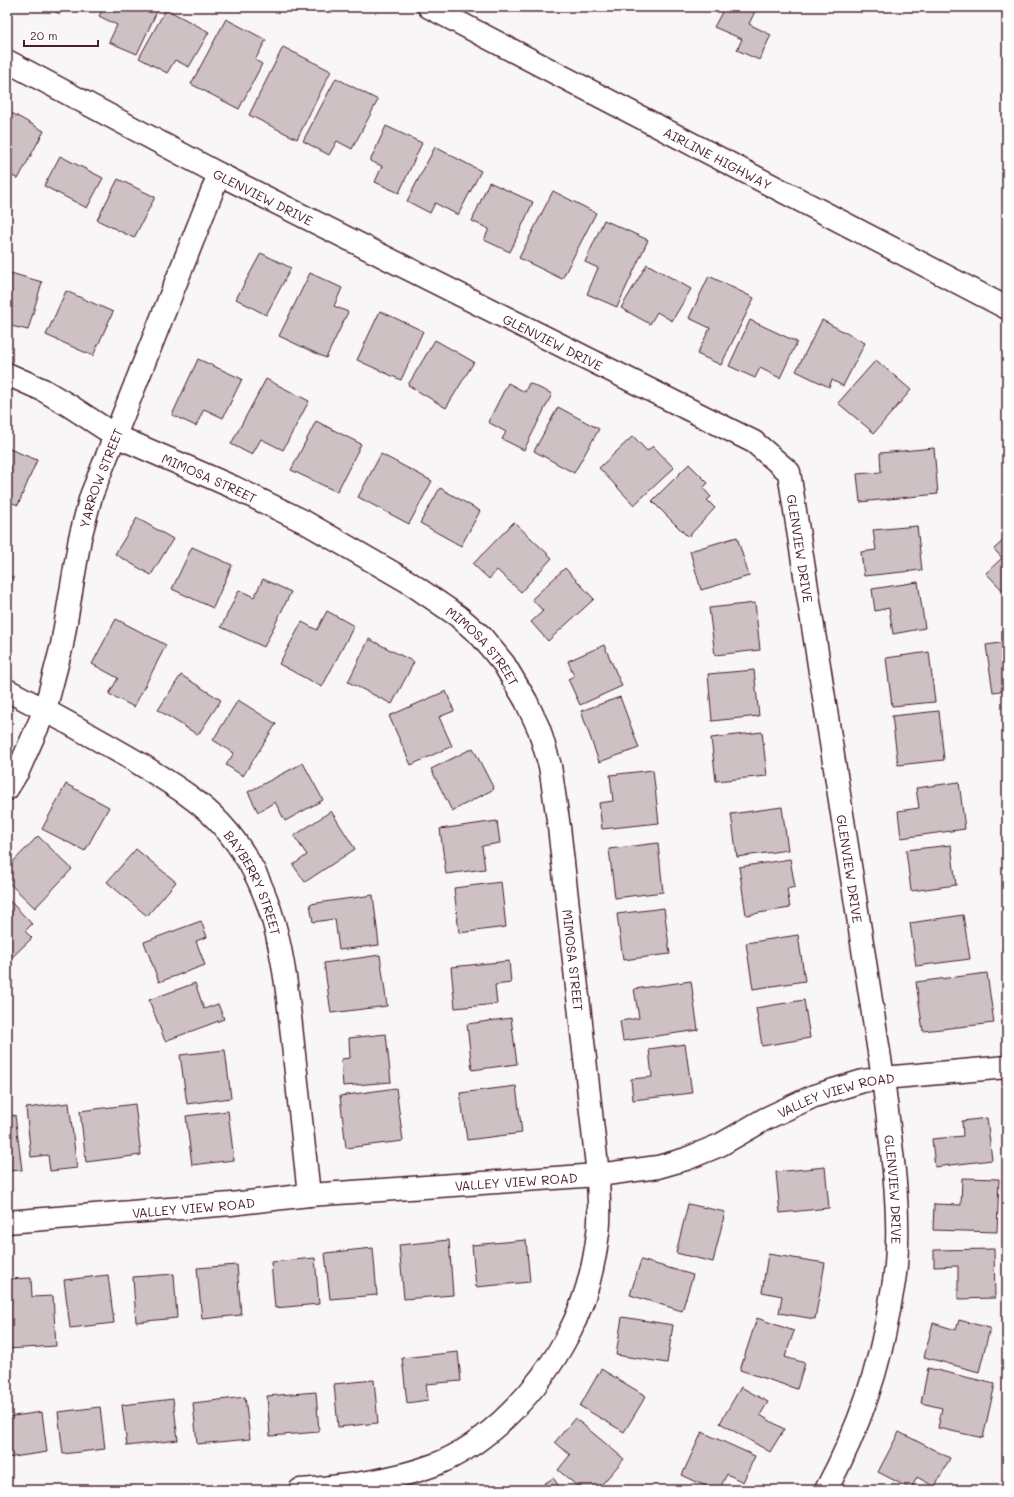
<svg xmlns="http://www.w3.org/2000/svg" width="1014" height="1497" font-family="Mali,sans-serif">
<style>
.building{fill:#cdc1c4;stroke:#4a1f2b}
.lines{fill:none;stroke-linecap:round;stroke-linejoin:round}
.minor-casing{stroke:#4a1f2b;stroke-width:25}
.tertiary-casing{stroke:#4a1f2b;stroke-width:25}
.primary-casing{stroke:#4a1f2b;stroke-width:25}
.minor{stroke:#fff;stroke-width:22}
.tertiary{stroke:#fff;stroke-width:22}
.primary{stroke:#fff;stroke-width:22}
.labels{text-anchor:middle;dominant-baseline:central;stroke-width:4;stroke-linejoin:round;paint-order:stroke}
.street-label{font-size:13px;fill:#4a1f2b;stroke:#fff}
</style>
<rect width="100%" height="100%" fill="#f8f6f7"/>
<filter id="ink" filterUnits="userSpaceOnUse"><feTurbulence type="fractalNoise" baseFrequency=".025" numOctaves="2"/><feDisplacementMap in="SourceGraphic" scale="8" xChannelSelector="R" yChannelSelector="G"/><feConvolveMatrix kernelMatrix="1 2 1 2 8 2 1 2 1" color-interpolation-filters="sRGB"/></filter>
<g filter="url(#ink)">
<path class="building" d="M45 7H63L60 14Z
M104 7H159L137 54 109 42 117 25 99 16Z
M711 7H757L749 24 771 35 759 60 737 50 742 39 714 27 722 12Z
M166 9 209 32 189 67 175 60 167 73 139 58Z
M226 19 266 40 255 60 262 64 239 109 191 84Z
M283 47 331 71 297 139 249 115Z
M336 78 378 100 352 149 337 141 329 155 303 141Z
M8 111 44 131 18 179 7 173V114Z
M386 126 422 143 399 193 375 182 382 166 370 161Z
M435 147 481 171 458 215 435 203 430 213 407 201Z
M60 156 103 178 87 208 44 186Z
M118 179 155 197 134 238 97 220Z
M489 182 533 202 510 252 484 240 489 229 472 221Z
M553 191 596 213 562 279 519 258Z
M604 220 648 240 617 307 587 294 598 268 585 262Z
M261 253 291 268 266 315 236 299Z
M647 264 691 289 672 321 657 312 650 324 621 308Z
M7 272 42 282 28 330 7 325Z
M310 273 342 288 334 306 348 312 326 358 279 336Z
M709 276 754 298 721 365 697 354 710 328 689 318Z
M66 291 113 312 93 356 46 335Z
M380 311 423 331 401 380 357 360Z
M750 320 797 342 780 378 760 368 755 378 729 366Z
M822 320 865 343 843 386 832 380 829 387 796 371Z
M435 340 474 362 446 408 408 385Z
M198 359 242 379 223 418 204 409 196 426 172 415Z
M876 360 911 390 874 433 838 403Z
M266 379 309 401 283 450 261 439 252 455 231 444Z
M508 383 525 392 529 383 552 394 524 450 502 439 506 432 488 422Z
M558 407 599 429 574 473 534 451Z
M316 421 361 444 337 492 291 470Z
M633 436 647 451 653 446 674 468 634 505 599 468Z
M7 448 37 460 18 505 7 501Z
M934 448 938 494 860 502 857 474 881 472 880 453Z
M381 454 432 481 409 524 358 497Z
M689 464 708 483 703 488 711 497 707 500 715 508 688 537 652 501Z
M440 488 480 511 461 546 420 523Z
M137 518 173 539 151 575 115 554Z
M514 522 552 558 521 592 497 570 489 579 473 564Z
M917 526 922 570 864 576 861 552 876 550 873 530Z
M737 537 749 576 701 590 690 551Z
M1007 537V595L986 573 1002 558 994 549Z
M192 547 232 565 213 608 172 589Z
M565 568 594 599 548 641 531 622 543 611 532 599Z
M7 575 14 578 7 594Z
M263 579 291 592 264 647 221 627 239 590 254 597Z
M918 582 925 628 893 634 889 608 875 611 872 589Z
M755 603 760 650 715 655 709 608Z
M327 611 354 626 322 687 279 664 302 622 317 630Z
M116 619 166 645 134 707 109 694 118 678 92 664Z
M369 639 414 662 392 704 348 682Z
M1007 642V690L993 692 986 645Z
M604 645 622 686 580 705 568 679 574 676 568 661Z
M929 652 935 702 892 706 886 658Z
M754 670 759 716 712 721 708 674Z
M181 675 221 700 198 735 158 710Z
M446 691 454 711 439 717 452 746 411 765 389 716Z
M620 697 639 748 599 762 581 711Z
M238 700 276 724 243 776 226 765 234 753 213 740Z
M939 711 944 760 898 765 892 716Z
M762 732 767 776 716 781 711 738Z
M473 748 494 789 452 811 431 769Z
M303 763 323 800 285 821 275 802 258 812 248 792Z
M653 770 659 823 602 829 599 803 613 801 610 775Z
M959 782 965 829 901 838 898 811 919 808 916 788Z
M66 784 109 807 85 851 42 829Z
M782 807 788 850 737 857 731 814Z
M331 811 355 849 305 882 293 865 307 855 294 836Z
M497 821 500 843 482 846 485 869 446 874 440 829Z
M38 836 72 869 35 908 7 881V868Z
M658 843 663 892 615 898 609 849Z
M951 845 956 885 911 891 906 850Z
M136 849 176 882 147 916 107 882Z
M790 859 795 887 787 889 790 908 746 915 739 867Z
M501 882 506 927 459 933 454 888Z
M373 895 379 945 339 950 335 919 313 922 310 904Z
M7 898 32 924 25 931 32 938 7 962Z
M664 908 670 954 623 960 617 914Z
M963 915 970 959 916 966 910 923Z
M201 921 207 937 196 941 205 965 159 982 144 942Z
M798 935 805 981 753 989 746 943Z
M380 955 387 1006 331 1013 324 963Z
M509 961 511 983 495 985 497 1004 455 1008 451 967Z
M987 973 994 1023 923 1031 916 982Z
M691 981 698 1030 623 1041 620 1021 639 1018 634 989Z
M195 983 204 1009 218 1004 224 1019 165 1041 149 1000Z
M804 1000 810 1038 762 1046 756 1008Z
M511 1018 517 1064 472 1070 467 1024Z
M386 1034 391 1082 343 1086 341 1059 350 1058 349 1038Z
M685 1044 692 1093 633 1100 631 1079 652 1077 649 1049Z
M225 1050 231 1098 187 1104 180 1055Z
M516 1086 522 1133 467 1140 460 1093Z
M396 1088 403 1141 346 1148 340 1096Z
M69 1103 77 1168 50 1171 48 1155 31 1157 26 1108Z
M135 1104 141 1155 86 1162 80 1111Z
M228 1111 234 1160 192 1165 186 1116Z
M15 1115 22 1170 7 1171V1117Z
M987 1118 992 1160 935 1167 932 1139 963 1136 962 1121Z
M825 1167 829 1208 780 1213 776 1172Z
M962 1178 999 1179 997 1232 933 1230 934 1204 961 1205Z
M688 1204 725 1212 713 1262 676 1253Z
M449 1240 453 1295 404 1299 399 1245Z
M526 1240 530 1282 476 1287 472 1245Z
M373 1248 377 1295 330 1299 325 1253Z
M994 1249 995 1298 958 1299V1266L934 1267V1250Z
M768 1254 825 1263 815 1319 779 1313 782 1296 762 1292Z
M315 1258 319 1304 275 1308 271 1262Z
M641 1260 693 1275 682 1311 630 1295Z
M237 1265 241 1315 202 1319 197 1268Z
M174 1274 177 1318 136 1322 133 1277Z
M108 1275 114 1323 70 1328 64 1280Z
M31 1278 32 1297 53 1296 56 1346 7 1349V1279Z
M622 1317 673 1325 667 1363 616 1355Z
M757 1318 794 1331 785 1357 805 1363 797 1389 740 1370Z
M959 1320 990 1328 979 1372 924 1357 933 1323 956 1330Z
M458 1352 461 1381 426 1384 428 1400 407 1403 402 1358Z
M928 1368 995 1384 983 1438 938 1428 942 1408 921 1403Z
M601 1369 646 1396 624 1432 580 1406Z
M374 1380 378 1423 338 1427 334 1384Z
M741 1387 768 1402 760 1415 784 1429 770 1452 720 1423Z
M316 1392 319 1432 270 1436 267 1396Z
M245 1397 250 1439 197 1444 193 1403Z
M173 1399 178 1440 127 1446 122 1405Z
M100 1407 105 1449 63 1454 58 1412Z
M42 1412 47 1452 7 1458V1417Z
M575 1418 624 1459 597 1490H582L558 1470 570 1455 555 1442Z
M702 1432 755 1456 743 1482 727 1474 719 1490H714L682 1475Z
M899 1432 950 1458 935 1487 917 1477 911 1489 878 1472Z
M553 1478 562 1490H535Z"/>
<g class="lines">
<g class="minor-casing">
<g id="minor">
<path id="s1" d="M7 374 43 390 70 406 116 436 233 487 303 521 407 581 458 616 481 636 504 664 526 701 539 729 550 766 559 827 598 1175C598 1194 601 1214 598 1233 594 1268 584 1305 567 1337 540 1388 489 1444 434 1465 391 1481 345 1486 300 1490"/>
<path id="s2" d="M7 690C51 713 94 737 137 762 165 780 197 798 220 823 280 887 285 971 294 1054 299 1101 304 1148 309 1195"/>
<path id="s3" d="M7 789 18 771 45 710 62 645 80 538 91 496 219 174"/>
</g>
</g>
<g class="tertiary-casing">
<g id="tertiary">
<path id="s4" d="M7 61 219 174 754 442 789 472 883 1078C890 1139 901 1203 896 1265 895 1276 893 1288 891 1298 880 1369 859 1428 826 1490"/>
<path id="s5" d="M7 1222 231 1204 309 1195 598 1175 658 1167 686 1159 720 1145 765 1119 814 1096 863 1081 883 1078 1007 1067"/>
</g>
</g>
<g class="primary-casing">
<g id="primary">
<path id="s6" d="M429 7 1007 308"/>
</g>
</g>
<use href="#minor" class="minor"/>
<use href="#tertiary" class="tertiary"/>
<use href="#primary" class="primary"/>
</g>
</g>
<g class="labels">
<g class="street-label">
<text stroke="none"><textPath href="#s6" startOffset="326">AIRLINE HIGHWAY</textPath></text>
<text stroke="none"><textPath href="#s4" startOffset="290">GLENVIEW DRIVE</textPath></text>
<text stroke="none"><textPath href="#s4" startOffset="614">GLENVIEW DRIVE</textPath></text>
<text stroke="none"><textPath href="#s3" startOffset="327">YARROW STREET</textPath></text>
<text stroke="none"><textPath href="#s1" startOffset="228">MIMOSA STREET</textPath></text>
<text stroke="none"><textPath href="#s4" startOffset="962">GLENVIEW DRIVE</textPath></text>
<text stroke="none"><textPath href="#s1" startOffset="552">MIMOSA STREET</textPath></text>
<text stroke="none"><textPath href="#s4" startOffset="1286">GLENVIEW DRIVE</textPath></text>
<text stroke="none"><textPath href="#s2" startOffset="321">BAYBERRY STREET</textPath></text>
<text stroke="none"><textPath href="#s1" startOffset="888">MIMOSA STREET</textPath></text>
<text stroke="none"><textPath href="#s5" startOffset="847">VALLEY VIEW ROAD</textPath></text>
<text stroke="none"><textPath href="#s5" startOffset="511">VALLEY VIEW ROAD</textPath></text>
<text stroke="none"><textPath href="#s4" startOffset="1610">GLENVIEW DRIVE</textPath></text>
<text stroke="none"><textPath href="#s5" startOffset="187">VALLEY VIEW ROAD</textPath></text>
</g>
</g>
<rect width="1014" height="1497" fill="none" stroke="#fff" stroke-width="24"/>
<rect x="12" y="12" width="990" height="1473" fill="none" stroke="#4a1f2b" stroke-width="1.5" filter="url(#ink)"/>
<path d="M24 40v6h74v-6" fill="none" stroke="#4a1f2b" stroke-width="2"/>
<text x="30" y="40" font-size="12" fill="#4a1f2b" stroke="#ffffff" stroke-width="3" paint-order="stroke">20 m</text>
</svg>
